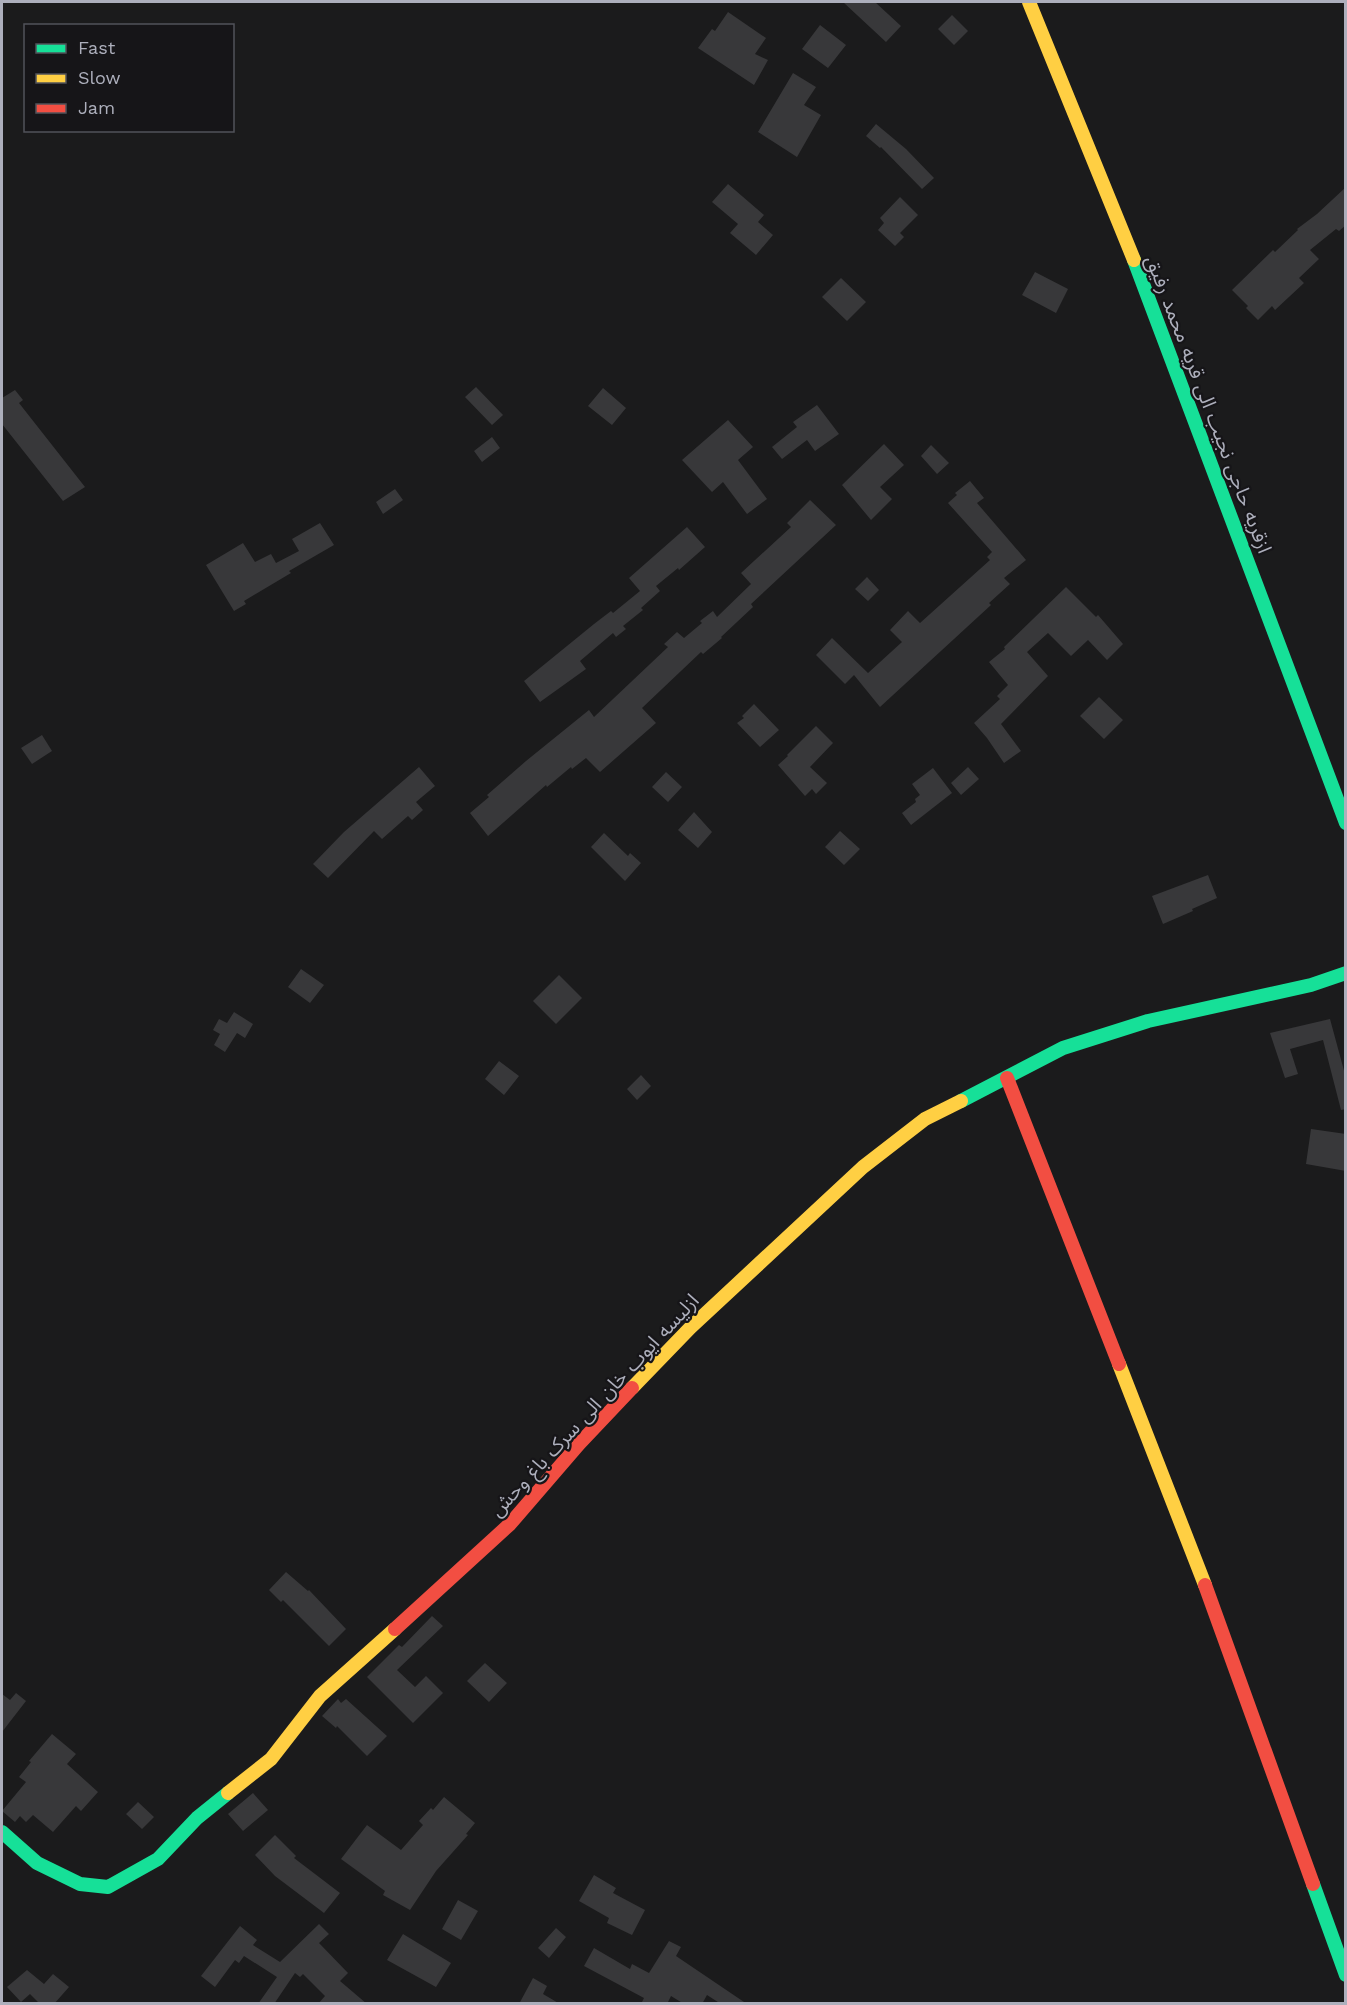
<svg xmlns="http://www.w3.org/2000/svg" width="1347" height="2005" font-family="'Work Sans','Noto Sans Arabic',sans-serif">
<style>
.building{fill:#38383a}
.lines{fill:none;stroke-linecap:round;stroke-linejoin:round}
.fast{stroke:#16e098;stroke-width:14}
.slow{stroke:#ffcf43;stroke-width:14}
.jam{stroke:#f24e42;stroke-width:14}
.labels{text-anchor:middle;dominant-baseline:central;stroke-width:4.5;stroke-linejoin:round;paint-order:stroke}
.street-label{font-size:20px;fill:#adafbc;stroke:#161518}
</style>
<rect width="100%" height="100%" fill="#1b1b1c"/>
<path class="building" d="M843 2H875L901 26 886 42Z
M728 12 766 38 755 54 768 60 754 85 698 48 712 29 715 31Z
M952 15 968 31 954 45 938 29Z
M820 25 846 45 828 68 802 49Z
M793 73 816 87 804 105 821 115 797 157 758 132Z
M876 124 906 149 934 178 922 189 881 147 880 148 866 136Z
M728 184 764 215 758 222 773 235 756 255 730 233 738 224 712 202Z
M1346 187V225L1339 231 1336 229 1310 250 1319 259 1299 278 1304 283 1275 310 1272 306 1258 320 1246 308 1248 306 1232 290 1273 250 1275 252 1298 230 1297 229 1317 214Z
M900 197 918 215 900 233 904 237 895 246 878 230 884 223 880 218Z
M1035 272 1068 289 1056 313 1022 295Z
M841 278 866 302 847 321 822 297Z
M476 387 503 415 492 425 465 397Z
M603 388 626 408 612 425 588 406Z
M15 390 23 400 19 403 85 487 63 501 2 424V398Z
M817 405 839 434 815 451 807 440 782 459 772 447 797 427 793 422Z
M728 420 753 447 738 460 767 499 747 514 723 482 712 492 682 460Z
M492 437 500 448 482 462 474 451Z
M884 444 904 465 880 487 892 499 871 520 842 485Z
M931 445 949 463 937 474 921 456Z
M970 481 984 498 977 503 1026 560 1004 578 1010 584 989 603 991 605 880 707 854 675 845 684 816 655 832 638 868 673 902 642 890 630 908 611 920 623 990 560 987 557 992 552 948 503 957 495 955 493Z
M395 489 403 500 383 514 376 502Z
M810 500 836 525 751 604 753 607 721 637 722 638 703 654 701 652 642 708 656 723 600 772 586 758 572 769 571 767 547 787 546 785 488 836 470 813 489 797 487 795 526 761 589 710 594 717 668 647 664 644 677 632 684 638 702 623 700 621 713 611 717 617 751 584 741 573 791 527 787 523Z
M320 523 334 545 289 571 291 573 244 601 246 604 234 611 206 565 243 543 255 562 271 554 276 563 299 551 292 539Z
M687 527 705 547 679 570 678 568 656 586 660 591 641 608 643 610 623 626 626 629 616 637 613 633 580 661 586 669 540 702 524 681 594 624 611 611 613 613 640 591 629 578Z
M867 577 879 590 868 601 855 589Z
M1066 587 1096 617 1098 615 1123 644 1107 660 1088 640 1071 656 1048 633 1027 652 1048 676 1001 724 1021 751 1004 763 987 738 974 723 1000 699 997 696 1008 685 989 662 1005 649 1004 647Z
M1099 697 1123 720 1104 739 1080 716Z
M754 704 779 730 760 747 737 723 744 718 742 716Z
M816 726 833 743 810 767 827 783 816 794 812 789 805 796 778 765 788 756 787 755Z
M42 735 52 751 32 764 21 748Z
M419 767 435 786 416 802 423 810 412 820 408 816 382 839 374 831 328 878 313 864 344 832Z
M968 767 979 779 961 795 951 783Z
M933 768 952 793 911 825 902 813 916 802 915 799 920 795 912 784Z
M666 772 682 787 668 802 652 787Z
M694 812 712 832 698 848 678 830Z
M840 831 860 849 844 865 825 847Z
M604 833 628 856 630 853 641 863 625 881 591 847Z
M1208 875 1217 898 1192 909 1193 911 1163 924 1152 896Z
M301 969 324 985 310 1003 288 987Z
M559 975 582 998 556 1024 533 1001Z
M234 1012 253 1024 245 1038 237 1033 225 1052 214 1045 220 1034 213 1030 219 1019 227 1023Z
M1330 1019 1346 1078V1109L1341 1110 1323 1040 1290 1049 1298 1074 1285 1078 1270 1033Z
M499 1061 519 1076 504 1095 485 1079Z
M641 1075 651 1086 637 1100 627 1089Z
M1311 1129 1346 1134V1171L1306 1164Z
M286 1572 308 1591 309 1590 346 1629 329 1646 283 1600 281 1602 269 1590Z
M432 1616 443 1626 397 1670 415 1687 426 1676 443 1693 413 1723 367 1677 399 1645 402 1647Z
M485 1663 507 1683 489 1702 467 1681Z
M16 1693 26 1701 2 1732V1694L10 1700Z
M338 1699 341 1703 346 1699 387 1736 367 1756 337 1726 336 1728 322 1716Z
M52 1734 76 1754 67 1764 98 1792 81 1811 76 1806 53 1832 33 1815 26 1822 20 1816 15 1822 2 1811 26 1782 19 1777 31 1762 29 1761Z
M253 1793 268 1810 243 1831 228 1814Z
M444 1797 475 1823 466 1834 468 1835 436 1871 410 1910 383 1895 385 1891 341 1859 367 1825 401 1850 423 1825 419 1821 431 1808 433 1810Z
M138 1802 154 1817 142 1829 126 1814Z
M275 1835 296 1856 294 1858 340 1893 324 1913 275 1876 255 1855Z
M594 1875 616 1888 613 1893 645 1910 632 1935 607 1923 609 1918 579 1901Z
M458 1900 478 1911 461 1940 442 1929Z
M319 1924 329 1934 319 1943 348 1973 340 1981 367 2004H318L325 1996 303 1974 300 1977 295 1973 274 2004H258L277 1977 244 1956 239 1963 235 1960 215 1987 201 1976 240 1926 257 1940 253 1945 280 1962Z
M556 1928 566 1937 549 1958 538 1948Z
M403 1934 451 1963 436 1987 387 1960Z
M669 1941 681 1947 676 1956 747 2004H721L707 1995 702 2004H684L671 1996 667 2004H641L644 1998 584 1966 594 1948 630 1969 632 1964 649 1973Z
M27 1970 44 1984 53 1974 69 1987 54 2004H40L30 1994 21 2002 7 1987Z
M533 1978 547 1986 543 1994 560 2004H519Z"/>
<g class="lines">
<path class="fast" d="M1134 260 1346 823
M961 1101 1063 1048 1148 1021 1311 985 1346 973
M2 1832 37 1863 80 1884 108 1887 158 1859 197 1818 228 1793
M1313 1884 1346 1975"/>
<path class="slow" d="M1029 2 1134 260
M1119 1364 1205 1585
M632 1388 690 1328 863 1167 925 1119 961 1101
M228 1793 271 1759 320 1696 395 1629"/>
<path class="jam" d="M1007 1078 1119 1364
M1205 1585 1313 1884
M395 1629 510 1524 579 1444 632 1388"/>
</g>
<g class="labels">
<g class="street-label">
<text transform="translate(1209 404) rotate(69)">ازقریه حاجی نجیب الی قریه محمد رفیق</text>
<text transform="translate(594 1405) rotate(-47)">ازلیسه ایوب خان الی سرک باغ وحش</text>
</g>
</g>
<rect width="1347" height="2005" fill="none" stroke="#adafbc" stroke-width="6"/>
<rect x="24" y="24" width="210" height="108" fill="#161518" stroke="#52535a" stroke-width="1.5"/>
<rect x="36" y="44" width="30" height="9" fill="#16e098" stroke="#52535a" stroke-width="1.5"/>
<text x="78" y="54" font-size="18" fill="#adafbc">Fast</text>
<rect x="36" y="74" width="30" height="9" fill="#ffcf43" stroke="#52535a" stroke-width="1.5"/>
<text x="78" y="84" font-size="18" fill="#adafbc">Slow</text>
<rect x="36" y="104" width="30" height="9" fill="#f24e42" stroke="#52535a" stroke-width="1.5"/>
<text x="78" y="114" font-size="18" fill="#adafbc">Jam</text>
</svg>
